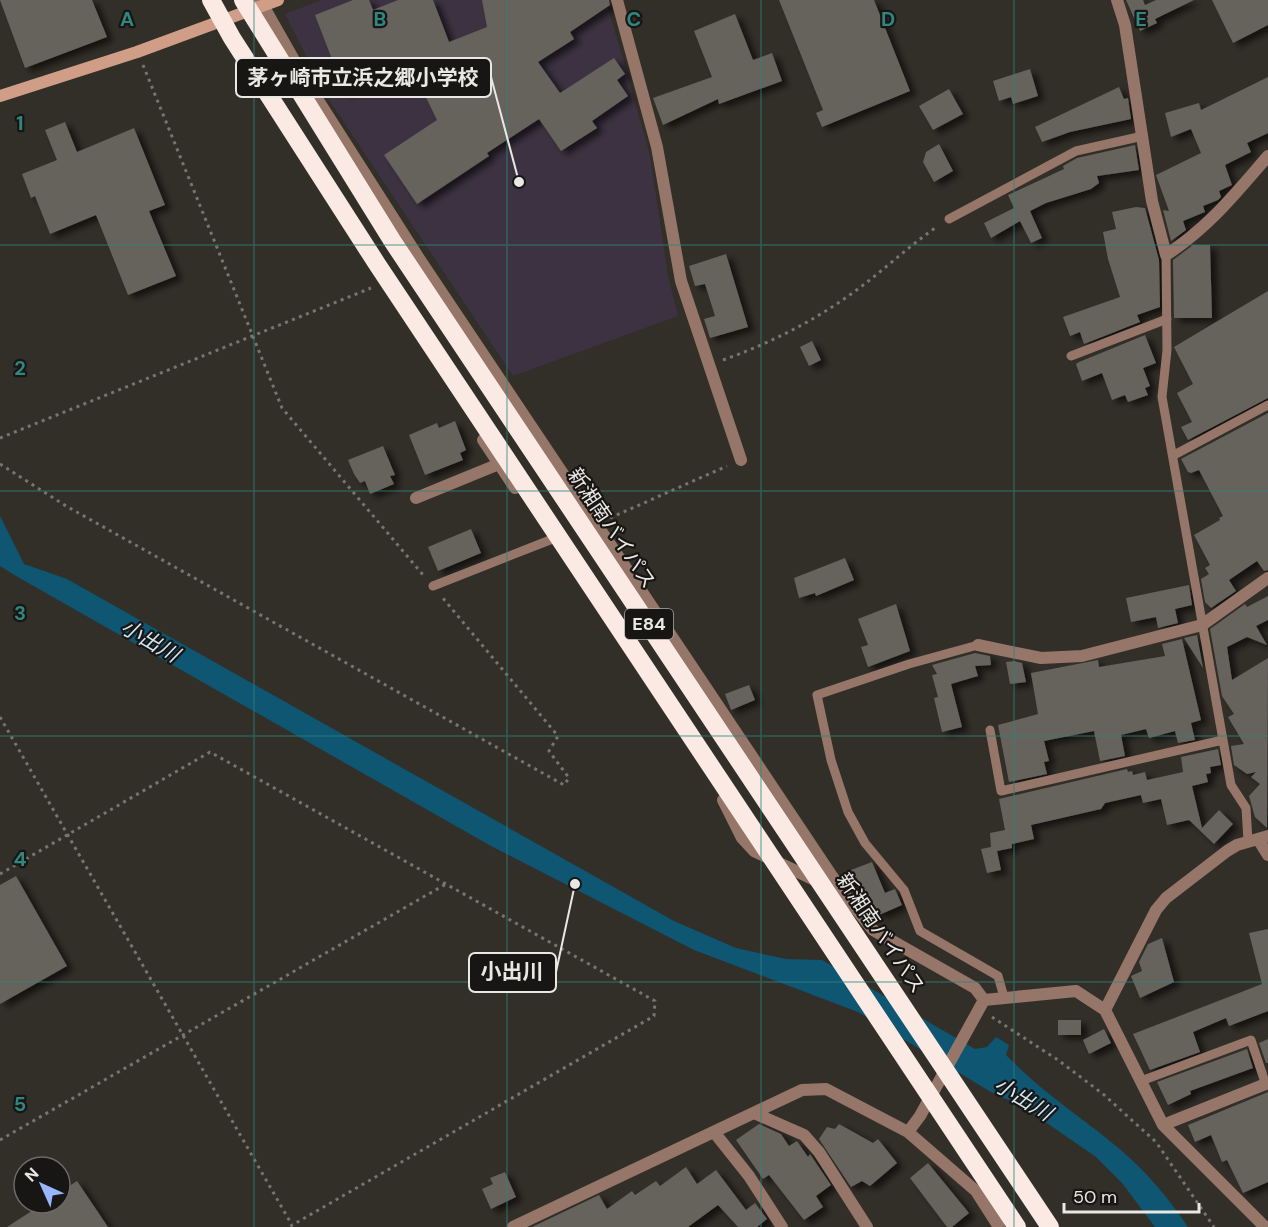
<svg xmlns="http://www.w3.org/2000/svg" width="1268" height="1227" font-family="'DM Sans','Noto Sans JP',sans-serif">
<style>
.education{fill:#3c3241}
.water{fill:#0e5672}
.building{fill:#66625c;filter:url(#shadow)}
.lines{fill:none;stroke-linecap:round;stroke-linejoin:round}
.path{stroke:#78746f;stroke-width:3;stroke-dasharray:3 4.5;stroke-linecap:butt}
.lane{stroke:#957668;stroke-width:9}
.street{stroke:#957668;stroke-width:12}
.secondary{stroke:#d09e87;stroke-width:12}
.highway-bridge{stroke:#faeae3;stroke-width:18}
.grid{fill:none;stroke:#308780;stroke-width:1.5;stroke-opacity:0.55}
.labels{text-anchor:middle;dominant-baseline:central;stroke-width:4.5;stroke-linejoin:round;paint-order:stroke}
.shield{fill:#181614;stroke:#aba9a6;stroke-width:1.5}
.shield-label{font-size:18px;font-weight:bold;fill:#eae8e4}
.street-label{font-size:20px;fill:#eae8e4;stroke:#181614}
.water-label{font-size:21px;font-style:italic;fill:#d3e7f2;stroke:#181614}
.grid-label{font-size:20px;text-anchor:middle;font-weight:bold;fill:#308780;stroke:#181614;stroke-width:4.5;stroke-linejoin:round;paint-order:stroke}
.leader{fill:none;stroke:#eae8e4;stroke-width:2}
.callout-dot{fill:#eae8e4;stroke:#181614;stroke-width:2}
.callout{fill:#181614;stroke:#eae8e4;stroke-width:2}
.callout-label{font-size:21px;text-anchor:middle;font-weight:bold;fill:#eae8e4}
</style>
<defs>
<filter id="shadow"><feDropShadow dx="6" dy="4" stdDeviation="3" flood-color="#0009"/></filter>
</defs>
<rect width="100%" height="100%" fill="#322e28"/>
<path class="education" d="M322 0H606L650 155 668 275 678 316 513 376 327 97 285 14Z"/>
<path class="water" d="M0 516 24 564 67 579 674 921 736 948 786 959 822 960 975 1049 987 1047 996 1037 1009 1045 1006 1055C1041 1092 1083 1118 1122 1151 1147 1172 1170 1200 1188 1227H1155L1122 1183 1096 1157 1022 1106 991 1092 858 1012 694 950 491 846 16 576 0 566Z"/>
<path class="building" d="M0 0H92L107 37 25 68Z
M353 0H369L373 10 398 0H433L449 42 487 27 482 0H609L610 5 570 32 574 39 538 62 560 93 614 58 625 74 617 80 628 96 592 121 597 128 561 151 539 119 487 153 489 156 417 204 384 155 437 120 411 67 345 93 315 15Z
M779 0H874L910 91 822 127 816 113 823 110Z
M1126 0H1143L1145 5 1156 0H1194L1155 19 1157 23 1140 31Z
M1212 0H1268V25L1233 43Z
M735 14 753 60 772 53 782 81 719 104 718 99 663 125 653 98 712 77 694 31Z
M1030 69 1038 96 1013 104 1011 97 999 101 993 81Z
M1268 77V133L1247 143 1251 152 1225 165 1232 185 1219 191 1221 197 1218 200 1203 206 1205 212 1183 221 1186 230 1171 241 1163 210 1169 211 1156 175 1201 153 1191 129 1171 137 1165 113 1199 103 1201 110Z
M1119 87 1124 99 1128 98 1131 119 1070 132 1042 142 1035 127Z
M949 89 963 114 933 130 919 106Z
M65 122 77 152 134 128 165 205 149 211 176 276 128 295 96 215 50 234 35 196 31 198 22 174 57 160 45 130Z
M939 144 953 171 934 182 923 162 926 152Z
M1135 145 1139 170 1097 176 1099 183 1091 189 1046 203 1030 211 1042 238 1031 243 1020 221 991 238 984 223 1014 208 1008 195 1064 169 1063 166 1077 158Z
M1136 207 1145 208 1159 260 1160 307 1137 315 1140 322 1084 344 1080 332 1070 336 1063 317 1120 297 1108 259 1103 232 1116 229 1112 212Z
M1193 245H1210L1212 318H1174L1173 260Z
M726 254 748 327 710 338 704 319 715 316 705 284 695 286 689 266Z
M1268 291V398L1188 440 1181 427 1192 422 1177 393 1193 384 1174 347Z
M1145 335 1156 363 1143 368 1150 386 1145 388 1148 395 1128 402 1125 395 1112 400 1102 373 1082 381 1076 364 1079 362Z
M812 341 821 360 809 366 800 347Z
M1268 413V570L1264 571 1257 561 1229 580 1236 591 1211 608 1205 602 1201 579 1209 574 1205 568 1210 565 1194 535 1220 520 1219 518 1223 516 1199 470 1191 473 1188 472 1181 459Z
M455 421 466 450 460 453 463 460 425 475 409 435 437 423 439 428Z
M383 446 395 475 390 476 394 484 370 494 365 481 360 483 354 474 348 460Z
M471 529 481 553 438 571 428 547Z
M845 558 854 580 816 596 815 593 799 598 794 578Z
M1189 585 1192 605 1175 609 1178 623 1158 628 1156 617 1131 622 1126 598Z
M1268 596V620L1256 626 1267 645 1247 637 1227 647 1232 680 1268 658 1267 828 1255 817 1249 796 1260 784 1251 777 1256 772 1247 774 1234 765 1231 746 1244 744 1228 717 1234 714 1222 696 1210 629 1245 604 1247 607Z
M896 604 910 651 868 667 861 647 868 645 858 619Z
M1197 635 1203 668 1184 638Z
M1182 639 1201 720 1191 723 1195 740 1178 743 1175 731 1149 738 1146 729 1121 735 1125 756 1100 761 1094 731 1044 741 1049 761 1044 762 1047 774 1009 782 998 725 1038 714 1031 673 1098 660 1099 667 1165 656 1162 644Z
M975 653 990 656 991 665 975 666 978 676 951 684 962 727 942 732 934 698 938 697 932 675 937 674 932 665Z
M1014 661 1022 663 1026 682 1010 684 1006 662Z
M749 685 755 700 731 710 725 694Z
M1218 749 1221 765 1210 767 1211 773 1206 774 1208 782 1192 786 1202 828 1219 810 1233 824 1214 844 1189 820 1167 825 1161 799 1143 803 1141 795 1105 803 1101 809 1031 825 1034 839 1012 844V848L997 851 1001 870 987 873 981 849 991 847 990 833 1005 830 999 799 1127 769 1128 772 1132 771 1133 775 1145 772 1147 780 1183 772 1181 757Z
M872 862 885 893 895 889 902 905 879 915 877 910 872 913 851 870Z
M16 876 67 966 0 1004V885Z
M1268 929V1011L1229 1026 1226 1018 1193 1032 1200 1052 1150 1070 1133 1034 1262 984 1249 933Z
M1162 938 1174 982 1140 998 1131 976 1142 971 1139 962 1148 944Z
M1058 1020H1081V1035H1058Z
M1104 1029 1111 1043 1089 1054 1083 1040Z
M1268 1039V1063H1266L1259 1043Z
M1247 1049 1253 1068 1190 1091 1191 1094 1168 1105 1157 1082Z
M1268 1092V1182L1243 1193 1227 1160 1222 1162 1211 1135 1195 1142 1188 1125Z
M759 1124 781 1134 789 1146 797 1141 808 1157 810 1154 812 1157 831 1185 816 1196 823 1207 804 1220 769 1175 763 1179 736 1140Z
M839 1124 873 1143 878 1139 897 1163 870 1186 862 1181 851 1187 819 1139 827 1127 835 1129Z
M928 1163 969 1213 952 1227H947L910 1178Z
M686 1167 697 1184 716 1170 746 1210 755 1203 767 1219 757 1227H738L718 1205 688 1227H532L599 1195 607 1209 632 1191 635 1195 656 1181 660 1186Z
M505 1172 516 1197 491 1209 482 1189 493 1184 490 1178Z
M77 1181 108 1227H7L44 1203H60V1192Z"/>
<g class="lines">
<path class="path" d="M143 65 282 408 424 576
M723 360C771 343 816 320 858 289 885 269 909 246 938 226
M0 438 371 288
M0 464 66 506 564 785 569 778 549 751 558 736 442 597
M610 518 727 466
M0 717 292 1225
M0 874 210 752 655 1001 654 1016 289 1227
M992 1017 1058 1060 1103 1094 1156 1142 1214 1227
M0 1140 446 884"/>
<path class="lane" d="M949 219 1076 151 1143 136
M1166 255 1167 350 1162 397 1231 785 1246 808 1248 841
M1071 356 1167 319
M1174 455 1268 405
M433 586 550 540
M978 645 909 664 817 695 831 760 848 812 865 843 904 890 920 931 998 976 1004 997
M990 730 1001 791 1223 740
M1141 1081 1251 1040 1265 1082"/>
<path class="street" d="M260 0 307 83 420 260 844 894 873 930 975 988 984 1000 920 1116 908 1132 976 1191 999 1227
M617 0 657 147 681 281 741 460
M1117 0 1125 25 1152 201 1166 255C1209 227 1235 194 1268 156
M483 440 515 488
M416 498 499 464
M978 645 1041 658 1082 656 1202 625 1268 578
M723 800 742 838 754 851 819 882
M1258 839 1268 855
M984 1000 1076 991 1105 1010 1163 1125 1265 1227
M1105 1010 1156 910 1166 898 1227 851 1237 845 1268 836
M754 1113 804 1135 819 1152 867 1227
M1163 1125 1268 1083
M714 1132 749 1176 782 1227
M513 1227 802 1090 826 1089 908 1132"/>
<path class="secondary" d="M0 96 137 52 278 0"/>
<path class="highway-bridge" d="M211 0 232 38 377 264 1017 1227
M243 0 393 242 1050 1227"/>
</g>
<path class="grid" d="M254 0V1227M507 0V1227M761 0V1227M1014 0V1227M0 245H1268M0 491H1268M0 736H1268M0 982H1268"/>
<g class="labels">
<rect class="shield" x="625" y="609" width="48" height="30" rx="4.5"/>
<g class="shield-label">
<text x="649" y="624">E84</text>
</g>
<g class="street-label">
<text transform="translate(612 528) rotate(56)">新湘南バイパス</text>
<text transform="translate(881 933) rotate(56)">新湘南バイパス</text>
</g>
<g class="water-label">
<text transform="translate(150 641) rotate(30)">小出川</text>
<text transform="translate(1023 1099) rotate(31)">小出川</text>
</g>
</g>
<g class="grid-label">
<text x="127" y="26">A</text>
<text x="380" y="26">B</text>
<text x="634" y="26">C</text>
<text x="888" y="26">D</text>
<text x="1141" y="26">E</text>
<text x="20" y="130">1</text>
<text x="20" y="375">2</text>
<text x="20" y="620">3</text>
<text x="20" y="866">4</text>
<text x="20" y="1111">5</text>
</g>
<path class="leader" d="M519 182L491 77M575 884L556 972"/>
<g class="callout-dot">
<circle cx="519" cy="182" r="6"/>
<circle cx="575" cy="884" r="6"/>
</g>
<g class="callout">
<rect x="236" y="58" width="255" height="39" rx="6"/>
<rect x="469" y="953" width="87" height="39" rx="6"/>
</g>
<g class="callout-label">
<text x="363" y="85">茅ヶ崎市立浜之郷小学校</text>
<text x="512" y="979">小出川</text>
</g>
<g transform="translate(42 1185) rotate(315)"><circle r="28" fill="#181614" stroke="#6c6a67" stroke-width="1.5"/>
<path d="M0-4.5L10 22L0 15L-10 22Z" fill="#97b6fd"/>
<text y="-9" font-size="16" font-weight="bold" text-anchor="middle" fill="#eae8e4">N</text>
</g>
<path d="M1064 1203v9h135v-9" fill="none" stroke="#eae8e4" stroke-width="3"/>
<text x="1073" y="1203" font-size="18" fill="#eae8e4" stroke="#181614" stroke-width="4.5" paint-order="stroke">50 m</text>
</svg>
